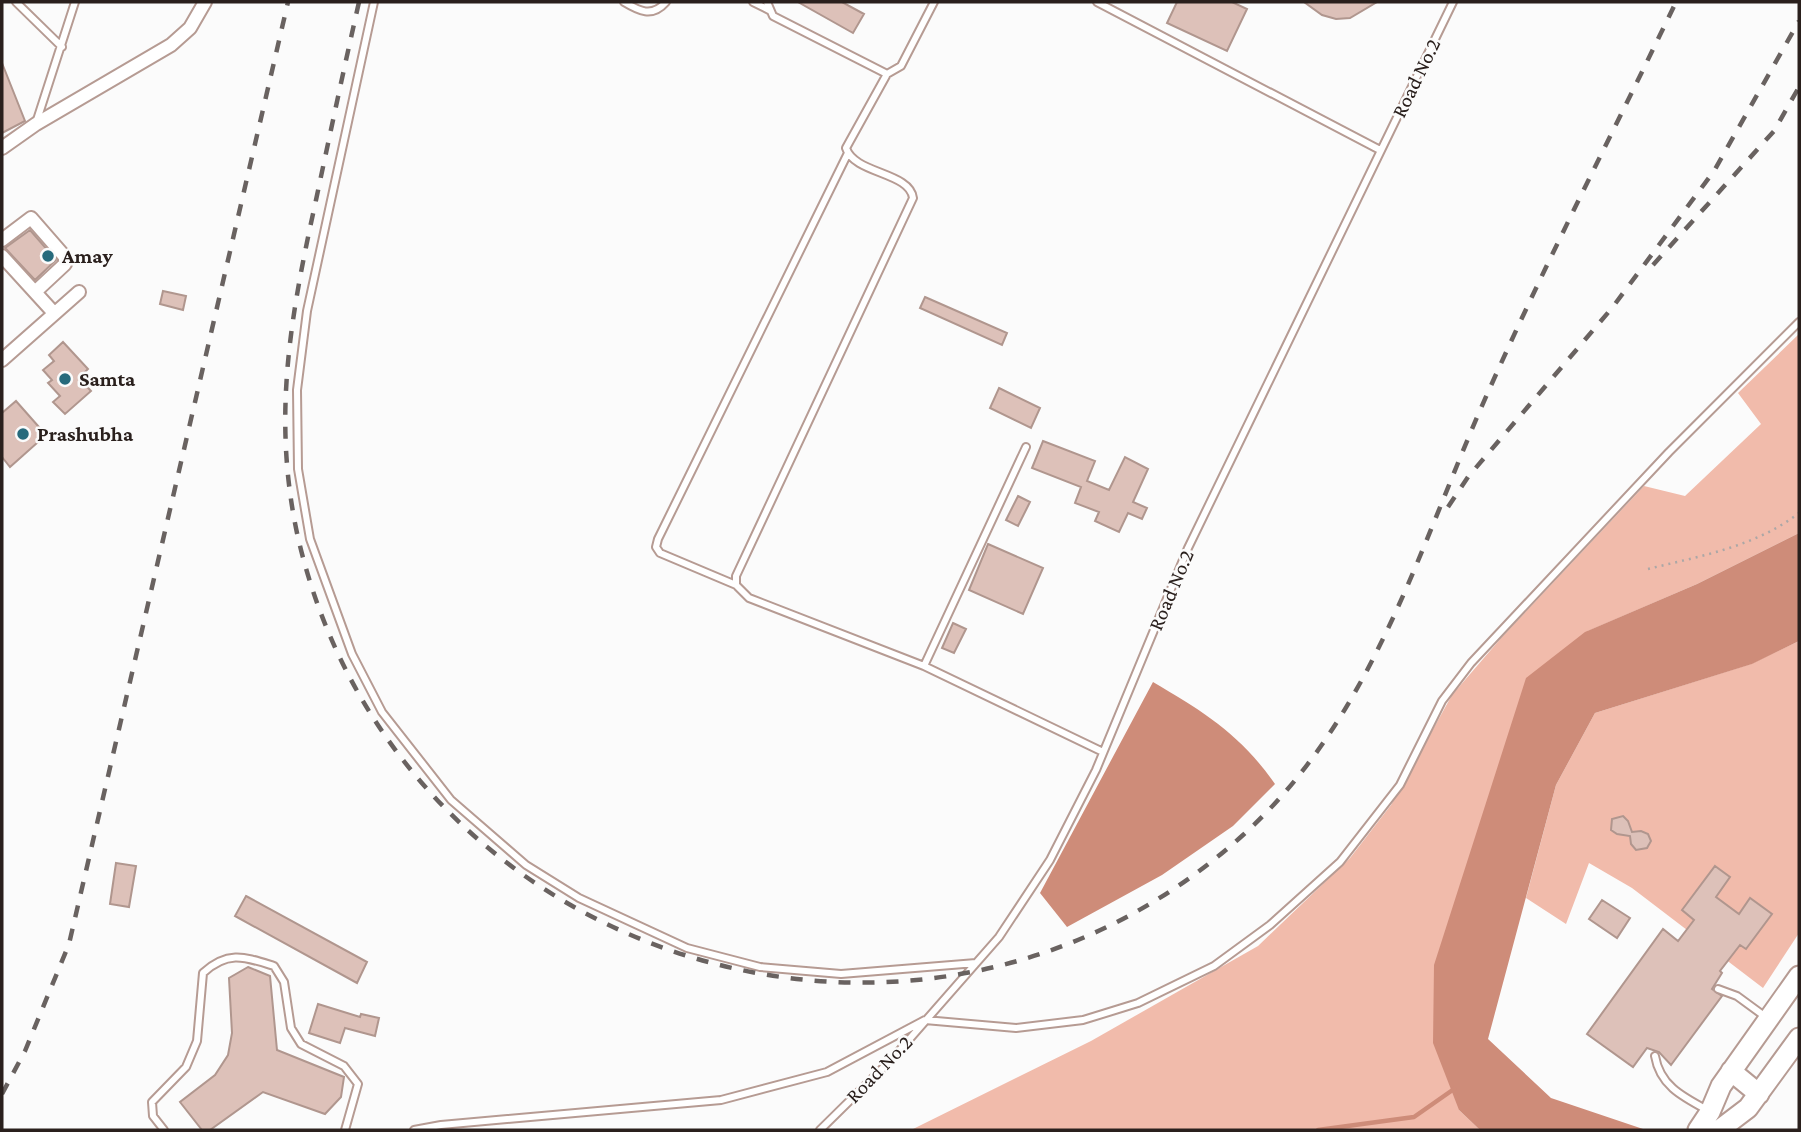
<svg xmlns="http://www.w3.org/2000/svg" width="1801" height="1132" font-family="'Crimson Pro',serif">
<style>
.green{fill:#f1bbab}
.water{fill:#ce8c79}
.lines{fill:none;stroke-linecap:round;stroke-linejoin:round}
.stream{stroke:#ce8c79;stroke-width:4.5}
.building{fill:#ddc1b9;stroke:#b0968e;stroke-width:2}
.lane-casing{stroke:#b69b93;stroke-width:10}
.street-casing{stroke:#b69b93;stroke-width:16}
.primary-casing{stroke:#b69b93;stroke-width:23}
.path{stroke:#aba7a6;stroke-width:2.5;stroke-dasharray:2 5;stroke-linecap:butt}
.lane{stroke:#fff;stroke-width:6}
.street{stroke:#fff;stroke-width:12}
.primary{stroke:#fff;stroke-width:19}
.rail{stroke:#696260;stroke-width:4.5;stroke-dasharray:12 12;stroke-linecap:butt}
.poi-dot{fill:#276a7c;stroke:#fbfbfb;stroke-width:2.5}
.labels{text-anchor:middle;dominant-baseline:central;stroke-width:5;stroke-linejoin:round;paint-order:stroke}
.street-label{font-size:21px;fill:#2a201d;stroke:#fbfbfb}
.poi-label{font-size:21px;font-weight:bold;fill:#2a201d;stroke:#fbfbfb;text-anchor:start}
</style>
<rect width="100%" height="100%" fill="#fbfbfb"/>
<path class="green" d="M1799 334V533L1697 584 1588 631 1459 1110 1480 1130H911L1091 1041 1258 946 1350 858 1391 805 1452 695 1502 637 1644 486 1685 496 1761 424 1738 393Z
M1799 641V933L1763 988 1632 888 1589 863 1566 924 1526 898 1556 785 1595 713 1751 664Z"/>
<path class="water" d="M1799 533V641L1752 664 1595 713 1556 785 1488 1039 1551 1098 1646 1130H1480L1459 1110 1433 1043 1434 965 1526 678 1585 632 1697 584Z
M1153 682C1204 712 1240 734 1275 784L1233 826 1162 875 1067 927 1040 893Z"/>
<g class="lines">
<path class="stream" d="M1318 1130 1414 1117 1454 1089"/>
</g>
<path class="building" d="M798 2H842L864 14 853 33Z
M1177 2H1232L1247 9 1227 51 1167 23Z
M1304 2H1377L1350 18 1336 19 1322 15Z
M2 63 25 121 2 133Z
M30 230 56 260 35 280 5 248Z
M163 291 186 296 183 310 160 304Z
M925 297 1007 333 1002 345 920 308Z
M63 342 88 369 79 378 91 391 65 414 53 402 60 396 48 383 52 380 43 370 54 361 49 355Z
M999 388 1040 408 1031 428 990 408Z
M16 401 46 435 10 467 2 457V413Z
M1043 441 1095 461 1087 481 1109 490 1125 457 1148 469 1133 502 1147 508 1142 519 1128 513 1119 532 1095 521 1099 512 1075 503 1081 487 1032 468Z
M1018 496 1030 502 1018 526 1006 520Z
M988 544 1043 568 1023 614 969 590Z
M953 623 966 629 954 653 942 648Z
M1623 816 1628 821 1632 832 1641 831 1648 834 1651 841 1647 848 1636 850 1631 844 1630 836 1617 834 1611 830 1612 819Z
M116 863 136 866 129 907 110 904Z
M1715 866 1730 877 1716 897 1739 914 1750 898 1772 914 1746 949 1740 945 1720 971 1722 973 1712 989 1722 996 1671 1065 1659 1052 1647 1048 1633 1067 1587 1034 1663 929 1678 941 1694 920 1682 910Z
M246 896 367 962 357 983 235 916Z
M1602 900 1630 918 1617 938 1589 919Z
M248 967 270 976 277 1050 344 1077 341 1097 325 1114 263 1092 210 1130H202L180 1102 215 1075 228 1055 232 1033 229 978Z
M318 1004 360 1017 361 1014 379 1018 375 1036 345 1028 340 1043 309 1033Z"/>
<g class="lines">
<g class="lane-casing">
<path id="lane" d="M16 2 62 47
M374 2 307 311 297 390 298 469 310 539 352 654 382 712 451 800 526 865 579 898 687 948 760 967 841 974 976 963
M624 2C639 11 652 18 666 2
M753 2 769 10
M767 2 773 16 887 74 901 66 934 2
M1097 2 1380 150
M887 74 846 148C854 174 910 172 913 198L736 576V585L749 598 924 666 1103 752
M36 123 75 2
M736 585 660 553 656 547 658 539 848 153
M924 666 1026 447
M1718 989 1737 996 1767 1018
M1655 1056C1660 1086 1683 1097 1709 1111
M164 1130 153 1116 152 1102 186 1067 197 1041 203 973C228 950 245 957 274 966L284 982 291 1028 301 1044 344 1066 358 1084 345 1130
M414 1130 441 1125 721 1100 827 1072 925 1020 1016 1028 1083 1020 1138 1003 1214 966 1270 925 1340 862 1400 785 1442 701 1471 663 1669 452 1799 322
M820 1130 892 1059 999 937 1050 860 1096 770 1188 548 1453 2"/>
</g>
<g class="street-casing">
<path id="street" d="M2 148 36 124 171 45 190 28 205 2
M2 240 31 218 65 257V264L35 292
M2 256 54 313
M2 360 79 292"/>
</g>
<g class="primary-casing">
<path id="primary" d="M1731 1071 1759 1094
M1698 1130 1710 1112 1721 1086 1799 976
M1719 1130 1748 1108 1799 1038"/>
</g>
<path class="path" d="M1648 569C1700 556 1755 547 1799 513"/>
<use href="#lane" class="lane"/>
<use href="#street" class="street"/>
<use href="#primary" class="primary"/>
<path class="rail" d="M359 2C344 68 330 134 316 200 291 314 272 415 297 533 392 961 918 1129 1243 835 1367 723 1414 564 1478 415 1539 275 1610 139 1676 2
M1653 265 1774 131 1799 87
M1448 507 1468 477 1612 308 1714 171 1799 21
M2 1094 25 1051 69 944 288 2"/>
</g>
<g class="poi-dot">
<circle cx="48" cy="256" r="7"/>
<circle cx="65" cy="379" r="7"/>
<circle cx="23" cy="434" r="7"/>
</g>
<g class="labels">
<g class="street-label">
<text transform="translate(1416 78) rotate(-64)">Road No.2</text>
<text transform="translate(1171 590) rotate(-67)">Road No.2</text>
<text transform="translate(879 1069) rotate(-46)">Road No.2</text>
</g>
<g class="poi-label">
<text x="62" y="256">Amay</text>
<text x="79" y="379">Samta</text>
<text x="37" y="434">Prashubha</text>
</g>
</g>
<rect width="1801" height="1132" fill="none" stroke="#2a201d" stroke-width="7"/>
</svg>
